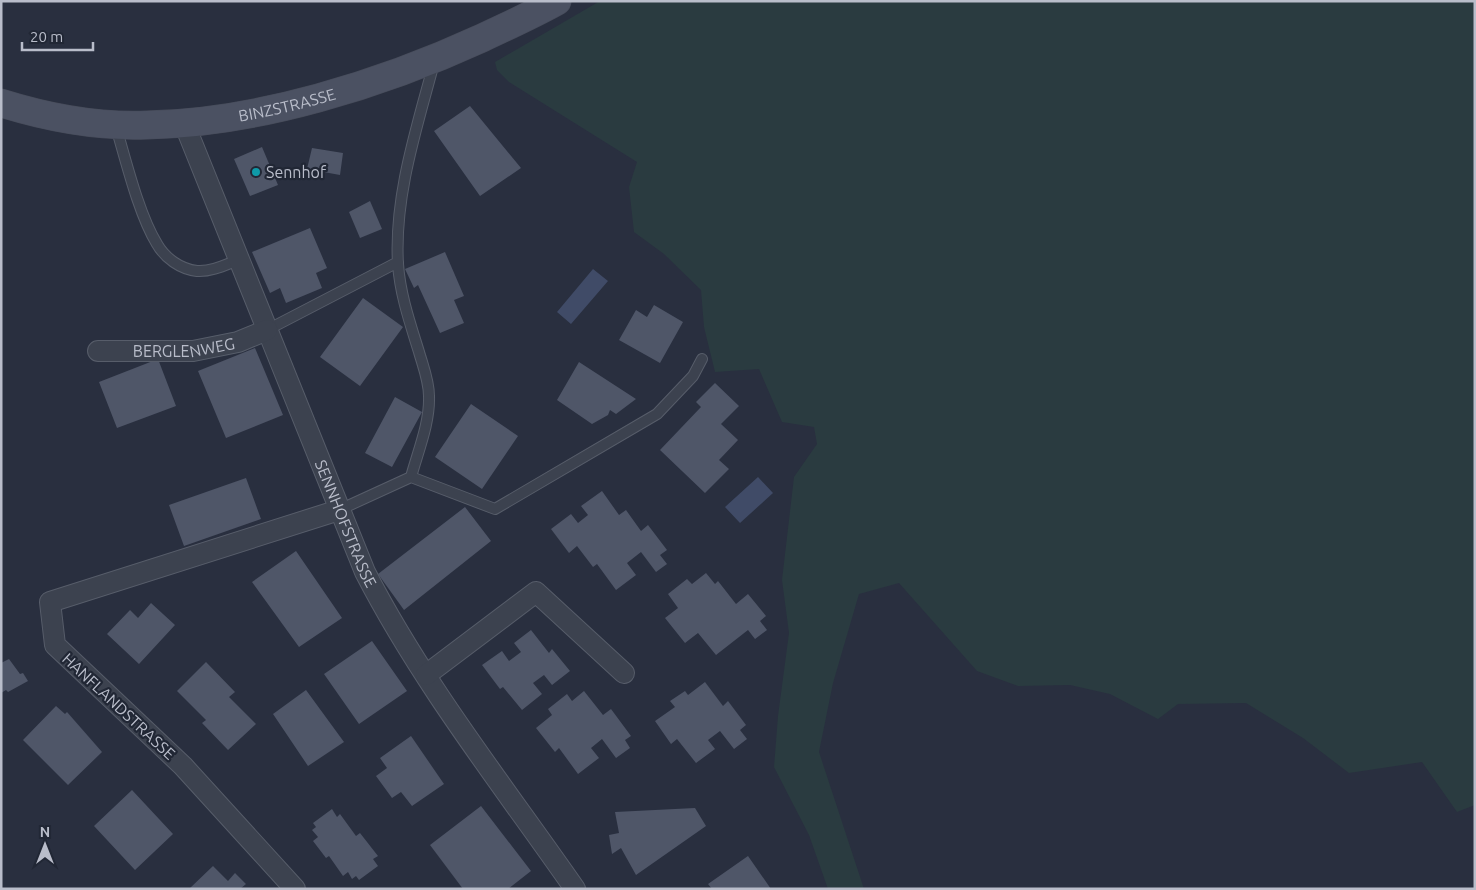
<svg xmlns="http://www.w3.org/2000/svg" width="1476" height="890" font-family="Ubuntu,sans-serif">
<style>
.green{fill:#2a3b40}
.water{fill:#404b67}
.building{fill:#4f5668}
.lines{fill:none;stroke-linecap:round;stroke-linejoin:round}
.service-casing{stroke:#575d6a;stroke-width:12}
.minor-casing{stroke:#575d6a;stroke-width:22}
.secondary-casing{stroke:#464b59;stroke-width:29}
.service{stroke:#3c424f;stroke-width:10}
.minor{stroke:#3c424f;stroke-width:20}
.secondary{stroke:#4b5162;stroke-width:28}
.culture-dot{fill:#0f9aa8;stroke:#212735;stroke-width:2}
.labels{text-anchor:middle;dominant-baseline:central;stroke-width:4.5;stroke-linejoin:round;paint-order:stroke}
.street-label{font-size:16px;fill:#b9bdca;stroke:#212735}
.poi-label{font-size:16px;fill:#b9bdca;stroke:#212735;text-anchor:start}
</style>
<rect width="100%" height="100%" fill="#292f3f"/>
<path class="green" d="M600 1H1475V805L1457 812 1422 762 1349 773 1303 738 1246 703 1178 704 1158 719 1110 694 1070 685 1018 686 977 671 899 583 859 594 833 683 819 752 864 889H828L809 835 774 767 778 716 789 633 782 580 794 477 817 444 814 427 782 422 759 369 715 372 704 327 701 290 664 254 634 232 629 187 637 162 509 82 497 70 495 62Z"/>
<path class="water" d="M593 269 608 281 571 324 557 312Z
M758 477 773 493 740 523 725 507Z"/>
<path class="building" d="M470 106 521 168 480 196 434 131Z
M262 147 278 185 250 196 234 159Z
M312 148 343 153 340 175 307 169Z
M370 201 382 229 360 238 349 212Z
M310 228 327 268 316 273 322 288 286 303 280 288 270 293 252 252Z
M445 252 464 296 454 300 464 323 440 333 418 285 414 288 405 269Z
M363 298 403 327 360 386 320 357Z
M654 305 683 322 660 363 619 340 636 310 647 317Z
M255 348 283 415 226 438 198 371Z
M158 359 176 406 117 428 99 382Z
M579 362 636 399 616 414 610 410 608 415 592 424 557 400Z
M715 383 739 406 721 424 738 440 719 460 729 469 705 493 660 450 701 407 696 402Z
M395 397 422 412 392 467 365 453Z
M471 404 518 436 482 489 435 457Z
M246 478 261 519 184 546 169 505Z
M602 491 619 515 626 510 641 531 648 525 667 550 660 555 667 564 656 572 641 552 627 563 636 575 616 590 597 564 593 567 577 546 569 553 551 529 571 514 578 523 588 515 581 506Z
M465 507 491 541 404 610 378 574Z
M296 551 342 618 299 647 252 582Z
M706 573 715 584 718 581 736 604 748 594 766 616 760 621 767 630 755 639 748 630 716 655 698 633 685 643 665 618 678 608 668 594 687 579 692 584Z
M151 603 175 625 139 664 107 634 130 610 138 618Z
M531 630 549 653 552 649 570 671 552 685 544 675 533 683 542 694 522 710 503 687 500 689 482 665 502 651 509 661 521 652 514 643Z
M372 641 407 691 359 724 324 674Z
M9 659 20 674 23 673 28 681 8 692 6 690 1 693V663Z
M206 662 235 692 229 697 256 724 228 750 202 723 206 720 177 691Z
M705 682 723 706 728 701 746 725 740 730 747 739 734 749 720 731 708 740 715 749 696 763 677 739 671 744 655 721 675 707 670 701 685 691 688 695Z
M306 690 344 742 308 766 273 714Z
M584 691 603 715 611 709 631 736 625 740 630 748 616 758 602 739 591 748 599 758 578 774 559 748 555 752 536 728 552 715 548 709 567 694 572 701Z
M56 706 65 714 67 712 102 752 68 785 23 740Z
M411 736 444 784 412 806 401 792 392 798 376 776 387 768 380 758Z
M132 790 173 834 135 870 94 826Z
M481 806 531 871 508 889H463L430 845Z
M695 808 706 826 636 875 621 848 612 854 609 835 619 833 615 812Z
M332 809 337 817 340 814 356 836 360 833 378 856 373 859 378 866 359 880 356 876 352 879 348 872 343 876 329 856 326 858 313 841 318 837 312 830 316 827 313 823Z
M748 856 771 889H712L708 884Z
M213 866 228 881 235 873 246 884 240 889H189Z"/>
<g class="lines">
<g class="service-casing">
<path id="service" d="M116 127C126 161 139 215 157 244 165 258 180 269 197 271 211 272 225 265 238 260
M267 330 398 262
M411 477C418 451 430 423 429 396 429 381 423 366 419 352 410 323 400 294 398 264 394 196 417 127 434 63
M339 510 411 477 495 509 657 414 693 376 702 359"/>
</g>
<g class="minor-casing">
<g id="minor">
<path id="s1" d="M184 123 365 572C422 683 504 787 575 889"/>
<path id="s2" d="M98 351H193L238 342 267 330"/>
<path d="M426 675 536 592 624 673"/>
<path d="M295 889 183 766 55 645 50 602 339 510"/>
</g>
</g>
<g class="secondary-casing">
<g id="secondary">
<path id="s3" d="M1 103C49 118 97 127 147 125 257 123 382 84 482 38 507 26 532 15 557 1"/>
</g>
</g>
<use href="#service" class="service"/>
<use href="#minor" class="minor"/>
<use href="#secondary" class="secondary"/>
</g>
<circle class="culture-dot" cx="256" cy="172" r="5"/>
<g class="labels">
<g class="street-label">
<text stroke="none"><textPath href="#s3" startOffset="290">BINZSTRASSE</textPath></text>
<text stroke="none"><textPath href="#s2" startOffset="86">BERGLENWEG</textPath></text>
<text stroke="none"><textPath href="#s1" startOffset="432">SENNHOFSTRASSE</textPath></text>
<text transform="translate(119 706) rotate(43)">HANFLANDSTRASSE</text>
</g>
<g class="poi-label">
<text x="266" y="172">Sennhof</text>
</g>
</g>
<rect width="1476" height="890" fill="none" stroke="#b9bdca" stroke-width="5"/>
<g transform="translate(45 845)" stroke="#212735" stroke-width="4" paint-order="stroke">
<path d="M0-4L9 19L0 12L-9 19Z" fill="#b9bdca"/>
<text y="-8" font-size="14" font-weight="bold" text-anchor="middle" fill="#b9bdca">N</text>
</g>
<path d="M22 42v8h71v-8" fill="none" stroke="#b9bdca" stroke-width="2.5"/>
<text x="30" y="42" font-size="15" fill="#b9bdca" stroke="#212735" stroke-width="4" paint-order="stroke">20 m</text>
</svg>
